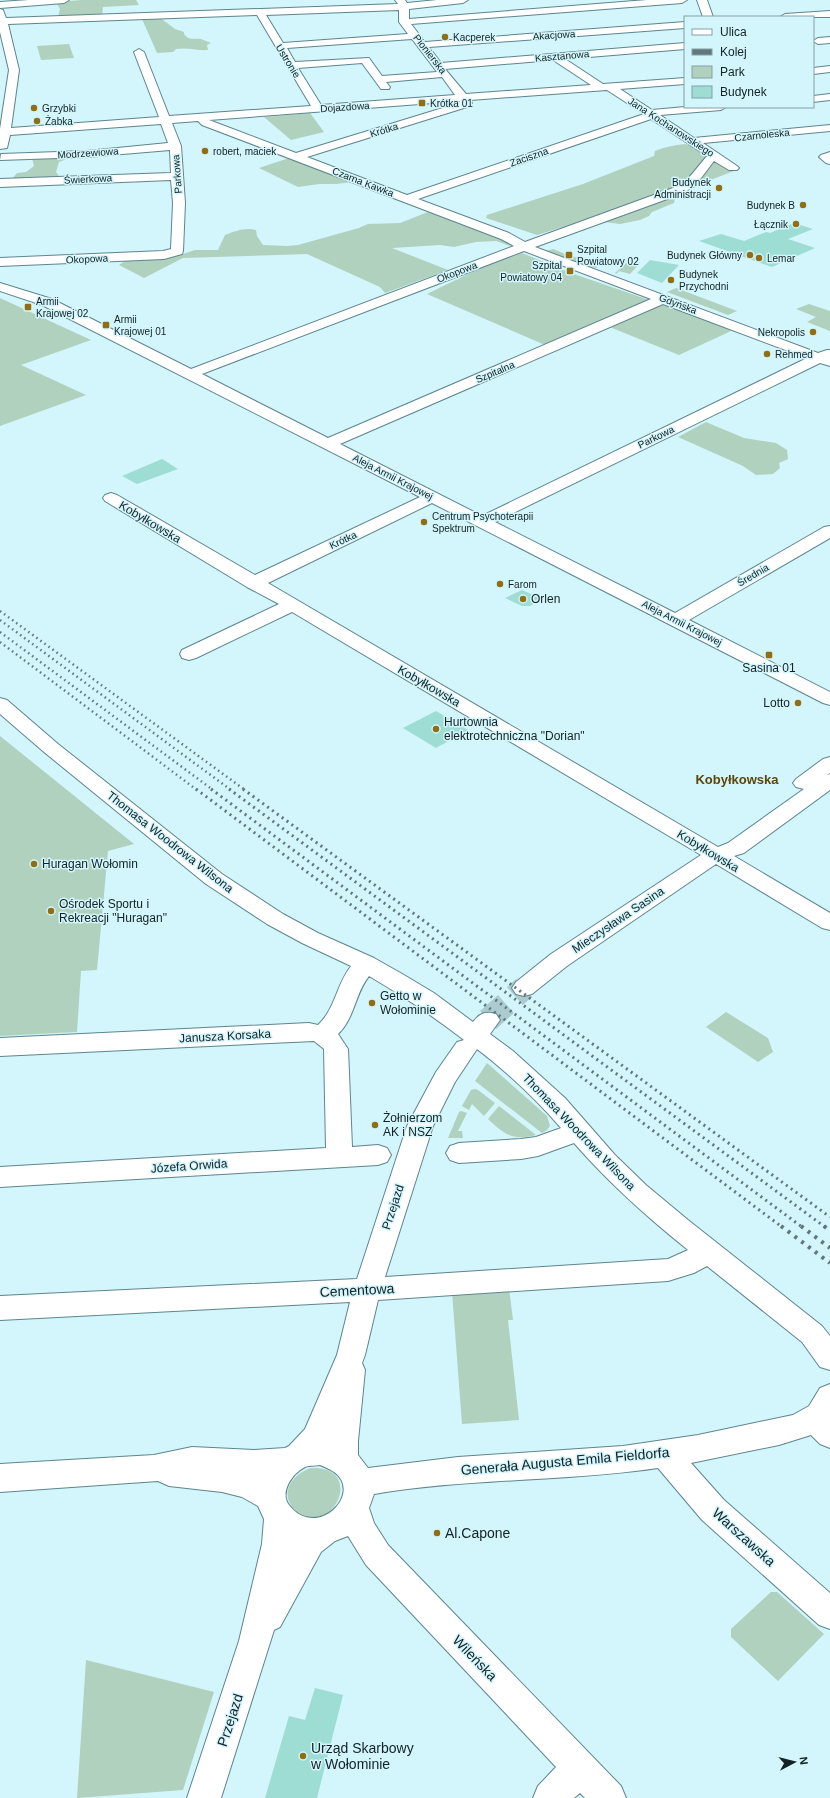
<svg xmlns="http://www.w3.org/2000/svg" width="830" height="1798" font-family="Arial,sans-serif">
<style>
.green{fill:#b0d1be}
.building{fill:#9dddd4}
.lines{fill:none;stroke-linecap:round;stroke-linejoin:round}
.minor-tunnel{stroke:#accbd1;stroke-width:24;stroke-dasharray:24 12;stroke-linecap:butt}
.minor-casing{stroke:#5d858d;stroke-width:2}
.minor{fill:#fff;fill-rule:evenodd}
.rail-far2{stroke:#60787c;stroke-width:2.5;stroke-dasharray:1.5 3.5;stroke-linecap:butt}
.rail-far1{stroke:#60787c;stroke-width:3;stroke-dasharray:2 4;stroke-linecap:butt}
.rail{stroke:#60787c;stroke-width:4;stroke-dasharray:3 5.5;stroke-linecap:butt}
.poi-dot{fill:#906e13;stroke:#d3f5fc;stroke-width:1.5}
.labels{text-anchor:middle;dominant-baseline:central;stroke-width:3;stroke-linejoin:round;paint-order:stroke}
.far-street-label{font-size:10px;fill:#122225;stroke:#d3f5fc}
.far-poi-label{font-size:10px;fill:#122225;stroke:#d3f5fc;text-anchor:start}
.street-label{font-size:12px;fill:#122225;stroke:#d3f5fc}
.poi-label{font-size:12px;fill:#122225;stroke:#d3f5fc;text-anchor:start}
.neighbourhood-label{font-size:13px;font-weight:bold;fill:#5d4607;stroke:#d3f5fc}
.near-street-label{font-size:14px;fill:#122225;stroke:#d3f5fc}
.near-poi-label{font-size:14px;fill:#122225;stroke:#d3f5fc;text-anchor:start}
</style>
<rect width="100%" height="100%" fill="#d3f5fc"/>
<path class="green" d="M82 0H136L139 5 103 7 102 16 58 17 60 9 56 2Z
M159 17 175 29 184 32V34C189 41 194 38 201 39 204 40 208 42 211 43L207 45 208 50C197 51 188 47 176 49L173 52 157 53 142 19Z
M69 44 74 58 41 60 37 46Z
M310 113 324 132 291 140 264 117Z
M685 144 699 148 734 171 676 193 674 203 652 212 649 216 640 220 620 224 604 222 603 221 615 211 537 235 486 218 487 215 583 184 654 156 655 151C665 147 674 145 685 144Z
M69 156V158L59 162 56 172 63 182 11 186 13 178 17 173 26 172 34 166 32 158Z
M289 158 346 179 352 182 336 184H319L298 187 259 168Z
M428 212 457 221 509 242 510 246 496 241 476 242 454 247 440 245 392 248 448 270 385 293 380 287 307 254 183 258 144 278 119 265 128 259 174 257 195 250H218L225 235C235 231 246 227 256 230L257 236 263 245 287 246 298 245 359 228 368 224 400 223Z
M553 249 570 256H572L595 263 597 268 589 267 545 251Z
M522 253 571 273 733 329 729 332 679 355 612 328 595 323 545 345 427 294 476 270Z
M637 256 632 261 640 263 630 274 619 271 616 274 615 273 632 258Z
M676 288 737 311 728 315 667 292Z
M0 298 91 340 21 365 86 395 0 426Z
M809 304 830 311V331L807 322 816 317 796 309Z
M706 422 744 438 776 443 787 450 788 459 779 463 780 468 773 474 756 475 743 466 678 437Z
M0 736 134 844 108 851 97 970 81 971 77 1032 0 1036Z
M726 1012 768 1038 773 1052 758 1062 706 1027Z
M487 1063 547 1116 550 1126 547 1130 542 1133 475 1081Z
M475 1089 478 1090 495 1103 484 1116 472 1104 469 1110 462 1106 471 1090Z
M499 1106 536 1135C513 1141 505 1135 488 1119Z
M461 1111 467 1113 458 1131H462L463 1138H448L459 1112Z
M509 1288 513 1320H508L519 1420 462 1424 452 1292Z
M311 1468C365 1465 335 1537 298 1512 277 1497 291 1474 311 1468Z
M771 1592H777L824 1634 778 1681 731 1637V1629Z
M86 1660 214 1692 183 1790 77 1798Z"/>
<path class="building" d="M794 223 813 229 788 239 815 248 772 267 699 241 721 234 744 241 766 232 770 233Z
M650 260 679 265 662 283 637 273Z
M162 459 178 469 137 484 122 476Z
M522 590 542 599 530 606H522L505 598Z
M436 711 468 730 436 748 403 728Z
M315 1688 343 1695 317 1798H265L289 1716 305 1720Z"/>
<g class="lines">
<path class="minor-tunnel" d="M488 1020 524 988"/>
<g class="minor-casing">
<path id="minor" d="M29 0H69L64 3 0 8V2Z
M395 0H405L407 3 437 0H468L463 3 409 9V19L647 0H687L682 3 411 24 425 42 685 22V28L429 47 441 63 685 43V49L565 59 603 84 685 78V84L620 89 652 110 685 107H726L721 110 660 115 694 138 830 125V131L703 143 737 166 739 168 737 170H729L714 161 695 186 681 194 535 247 818 353 827 350H830V366L820 363 495 522 675 613 824 527 830 526V538L689 620 830 692V705L823 703 432 503 268 583 718 847 728 843 804 789 796 787 793 783 796 779 823 759 830 757V773L827 775 830 774V790L744 853 734 856 830 913V930L822 928 716 864 567 966 532 994 524 996 516 994 512 988 516 982 551 954 701 855 292 612 196 658 189 660 182 658 180 654 182 650 279 604 247 587 105 501 103 498 105 495 111 493 117 495 255 575 420 497 42 305 0 291V283L52 299 191 369 514 246 501 239 202 125 198 121 172 123 181 146 185 203 183 251 182 254 164 259 0 266V258L163 251 171 249 173 203 171 180 0 187V179L171 173 170 150 87 157 0 160 1 154 87 151 168 143 161 124 10 135 7 148 0 149V129L9 70 0 32V9L3 10 6 18 398 4ZM399 10V22L408 34 283 43 266 15ZM257 15 311 106 169 116 144 52 139 49 134 52 159 117 11 128 19 70 8 24ZM412 39 437 72 382 76 369 58 295 62 287 48ZM553 60 591 85 466 94 445 69ZM362 63 381 89H389L390 87 386 82 442 77 455 95 321 105 298 68ZM607 90 644 114 407 195 307 157 467 107 472 103 470 100ZM460 101 459 103 296 153 209 120ZM651 119 707 156 687 180 673 188 525 242 509 233 418 199ZM524 251 651 299 328 438 202 374ZM663 304 807 358 482 516 340 444Z
M697 0H707L713 17H703Z
M830 11V17H780L785 14Z
M830 37V43L818 44 813 41 818 38Z
M830 66V72L813 74V68Z
M830 94V100L813 102V96Z
M830 152V164L826 163 819 157 821 155Z
M0 698 7 700 58 744 222 874 283 914 318 933 374 958 404 975 434 993 473 1022C480 1013 485 1011 496 1014L500 1020 490 1034 513 1051 565 1098 615 1155 646 1185 688 1220 822 1326 830 1336V1370L820 1367 802 1342 707 1266 694 1273 668 1281 378 1300 365 1355 362 1363 365 1370 358 1441V1455L368 1468 458 1457 623 1446 698 1435 793 1415 809 1406 820 1388 830 1384V1448L820 1444 811 1435 779 1445 691 1463 724 1500 830 1593V1629L819 1625 702 1520 658 1468C564 1482 468 1478 374 1494L369 1508 374 1523 388 1545 621 1786 626 1798H585L580 1793 574 1798H533L538 1786 556 1767 366 1565 348 1536 335 1541 321 1552 280 1627 274 1630 221 1798H187L239 1641 262 1544 264 1519 258 1506 242 1497 222 1492 169 1486 158 1481 0 1492V1464L154 1455 192 1447 254 1450 285 1448 289 1446 305 1429 315 1406 337 1355 350 1302 0 1320V1296L357 1279 407 1126 436 1072 457 1042 464 1040C433 1016 403 996 369 976 355 993 355 1018 338 1034L348 1049 352 1147 378 1145 387 1148 391 1155 387 1162 378 1165 0 1187V1167L326 1148 324 1049 314 1041 0 1056V1038L309 1023 318 1025C336 1008 336 985 351 966L302 943 267 924 206 884 44 752 0 714ZM477 1049C507 1072 536 1099 561 1128L536 1137 521 1139 459 1143 450 1146 446 1153 450 1160 459 1163 521 1159 538 1156 574 1143C609 1183 647 1217 688 1250L668 1259 385 1277 433 1126 455 1082ZM320 1465C325 1467 330 1469 334 1472 364 1493 317 1541 289 1505 279 1492 293 1473 305 1467 310 1465 316 1466 320 1465Z"/>
</g>
<use href="#minor" class="minor"/>
<path class="rail-far2" d="M0 611 245 790
M0 620 231 790
M0 632 213 790
M0 642 197 790"/>
<path class="rail-far1" d="M196 789 782 1227
M211 789 802 1227
M229 789 825 1227
M243 789 830 1217"/>
<path class="rail" d="M781 1226 830 1263
M801 1226 830 1248
M824 1226 830 1231"/>
</g>
<g class="poi-dot">
<circle cx="445" cy="37" r="4"/>
<rect x="418" y="99" width="8" height="8" rx="2"/>
<circle cx="34" cy="108" r="4"/>
<circle cx="37" cy="121" r="4"/>
<circle cx="205" cy="151" r="4"/>
<circle cx="719" cy="188" r="4"/>
<circle cx="803" cy="205" r="4"/>
<circle cx="796" cy="224" r="4"/>
<rect x="565" y="251" width="8" height="8" rx="2"/>
<circle cx="750" cy="255" r="4"/>
<circle cx="759" cy="258" r="4"/>
<rect x="566" y="267" width="8" height="8" rx="2"/>
<circle cx="671" cy="280" r="4"/>
<rect x="24" y="303" width="8" height="8" rx="2"/>
<rect x="102" y="321" width="8" height="8" rx="2"/>
<circle cx="813" cy="332" r="4"/>
<circle cx="767" cy="354" r="4"/>
<circle cx="424" cy="522" r="4"/>
<circle cx="500" cy="584" r="4"/>
<circle cx="523" cy="599" r="4"/>
<rect x="765" y="651" width="8" height="8" rx="2"/>
<circle cx="798" cy="703" r="4"/>
<circle cx="436" cy="729" r="4"/>
<circle cx="34" cy="864" r="4"/>
<circle cx="51" cy="911" r="4"/>
<circle cx="372" cy="1003" r="4"/>
<circle cx="375" cy="1125" r="4"/>
<circle cx="437" cy="1533" r="4"/>
<circle cx="303" cy="1756" r="4"/>
</g>
<g class="labels">
<g class="far-street-label">
<text transform="translate(554 35) rotate(-4)">Akacjowa</text>
<text transform="translate(430 54) rotate(52)">Pionierska</text>
<text transform="translate(562 56) rotate(-5)">Kasztanowa</text>
<text transform="translate(288 61) rotate(58)">Ustronie</text>
<text transform="translate(345 107) rotate(-4)">Dojazdowa</text>
<text transform="translate(671 127) rotate(33)">Jana Kochanowskiego</text>
<text transform="translate(384 130) rotate(-17)">Krótka</text>
<text transform="translate(762 135) rotate(-6)">Czarnoleska</text>
<text transform="translate(88 153) rotate(-4)">Modrzewiowa</text>
<text transform="translate(529 157) rotate(-19)">Zaciszna</text>
<text transform="translate(177 174) rotate(-94)">Parkowa</text>
<text transform="translate(88 179) rotate(-3)">Świerkowa</text>
<text transform="translate(363 182) rotate(21)">Czarna Kawka</text>
<text transform="translate(87 259) rotate(-3)">Okopowa</text>
<text transform="translate(457 272) rotate(-21)">Okopowa</text>
<text transform="translate(678 304) rotate(21)">Gdyńska</text>
<text transform="translate(495 372) rotate(-23)">Szpitalna</text>
<text transform="translate(656 437) rotate(-26)">Parkowa</text>
<text transform="translate(393 477) rotate(27)">Aleja Armii Krajowej</text>
<text transform="translate(343 540) rotate(-25)">Krótka</text>
<text transform="translate(753 575) rotate(-30)">Średnia</text>
<text transform="translate(682 623) rotate(27)">Aleja Armii Krajowej</text>
</g>
<g class="far-poi-label">
<text x="453" y="37">Kacperek</text>
<text x="430" y="103">Krótka 01</text>
<text x="42" y="108">Grzybki</text>
<text x="45" y="121">Żabka</text>
<text x="213" y="151">robert, maciek</text>
<text x="711" y="182" text-anchor="end">Budynek<tspan x="711" dy="12">Administracji</tspan></text>
<text x="795" y="205" text-anchor="end">Budynek B</text>
<text x="788" y="224" text-anchor="end">Łącznik</text>
<text x="577" y="249">Szpital<tspan x="577" dy="12">Powiatowy 02</tspan></text>
<text x="742" y="255" text-anchor="end">Budynek Główny</text>
<text x="767" y="258">Lemar</text>
<text x="562" y="265" text-anchor="end">Szpital<tspan x="562" dy="12">Powiatowy 04</tspan></text>
<text x="679" y="274">Budynek<tspan x="679" dy="12">Przychodni</tspan></text>
<text x="36" y="301">Armii<tspan x="36" dy="12">Krajowej 02</tspan></text>
<text x="114" y="319">Armii<tspan x="114" dy="12">Krajowej 01</tspan></text>
<text x="805" y="332" text-anchor="end">Nekropolis</text>
<text x="775" y="354">Rehmed</text>
<text x="432" y="516">Centrum Psychoterapii<tspan x="432" dy="12">Spektrum</tspan></text>
<text x="508" y="584">Farom</text>
</g>
<g class="street-label">
<text transform="translate(150 522) rotate(31)">Kobyłkowska</text>
<text transform="translate(429 686) rotate(30)">Kobyłkowska</text>
<text transform="translate(170 842) rotate(38)">Thomasa Woodrowa Wilsona</text>
<text transform="translate(708 851) rotate(31)">Kobyłkowska</text>
<text transform="translate(618 920) rotate(-34)">Mieczysława Sasina</text>
<text transform="translate(225 1036) rotate(-3)">Janusza Korsaka</text>
<text transform="translate(579 1132) rotate(46)">Thomasa Woodrowa Wilsona</text>
<text transform="translate(189 1166) rotate(-4)">Józefa Orwida</text>
<text transform="translate(393 1207) rotate(-72)">Przejazd</text>
</g>
<g class="poi-label">
<text x="531" y="599">Orlen</text>
<text x="769" y="668" text-anchor="middle">Sasina 01</text>
<text x="790" y="703" text-anchor="end">Lotto</text>
<text x="444" y="722">Hurtownia<tspan x="444" dy="14">elektrotechniczna "Dorian"</tspan></text>
<text x="42" y="864">Huragan Wołomin</text>
<text x="59" y="904">Ośrodek Sportu i<tspan x="59" dy="14">Rekreacji "Huragan"</tspan></text>
<text x="380" y="996">Getto w<tspan x="380" dy="14">Wołominie</tspan></text>
<text x="383" y="1118">Żołnierzom<tspan x="383" dy="14">AK i NSZ</tspan></text>
</g>
<g class="neighbourhood-label">
<text x="737" y="779">Kobyłkowska</text>
</g>
<g class="near-street-label">
<text transform="translate(357 1290) rotate(-3)">Cementowa</text>
<text transform="translate(565 1461) rotate(-5)">Generała Augusta Emila Fieldorfa</text>
<text transform="translate(744 1537) rotate(42)">Warszawska</text>
<text transform="translate(475 1658) rotate(46)">Wileńska</text>
<text transform="translate(230 1720) rotate(-72)">Przejazd</text>
</g>
<g class="near-poi-label">
<text x="445" y="1533">Al.Capone</text>
<text x="311" y="1748">Urząd Skarbowy<tspan x="311" dy="16">w Wołominie</tspan></text>
</g>
</g>
<rect x="684" y="16" width="130" height="92" fill="#d3f5fc" stroke="#86a1a6"/>
<rect x="692" y="29" width="20" height="6" fill="#ffffff" stroke="#86a1a6"/>
<text x="720" y="36" font-size="12" fill="#122225">Ulica</text>
<rect x="692" y="49" width="20" height="6" fill="#60787c" stroke="#86a1a6"/>
<text x="720" y="56" font-size="12" fill="#122225">Kolej</text>
<rect x="692" y="66" width="20" height="12" fill="#b0d1be" stroke="#86a1a6"/>
<text x="720" y="76" font-size="12" fill="#122225">Park</text>
<rect x="692" y="86" width="20" height="12" fill="#9dddd4" stroke="#86a1a6"/>
<text x="720" y="96" font-size="12" fill="#122225">Budynek</text>
<g transform="translate(794 1762) rotate(83)" stroke="#d3f5fc" stroke-width="3" paint-order="stroke">
<path d="M0-3L7 15L0 10L-7 15Z" fill="#122225"/>
<text y="-6" font-size="11" font-weight="bold" text-anchor="middle" fill="#122225">N</text>
</g>
</svg>
